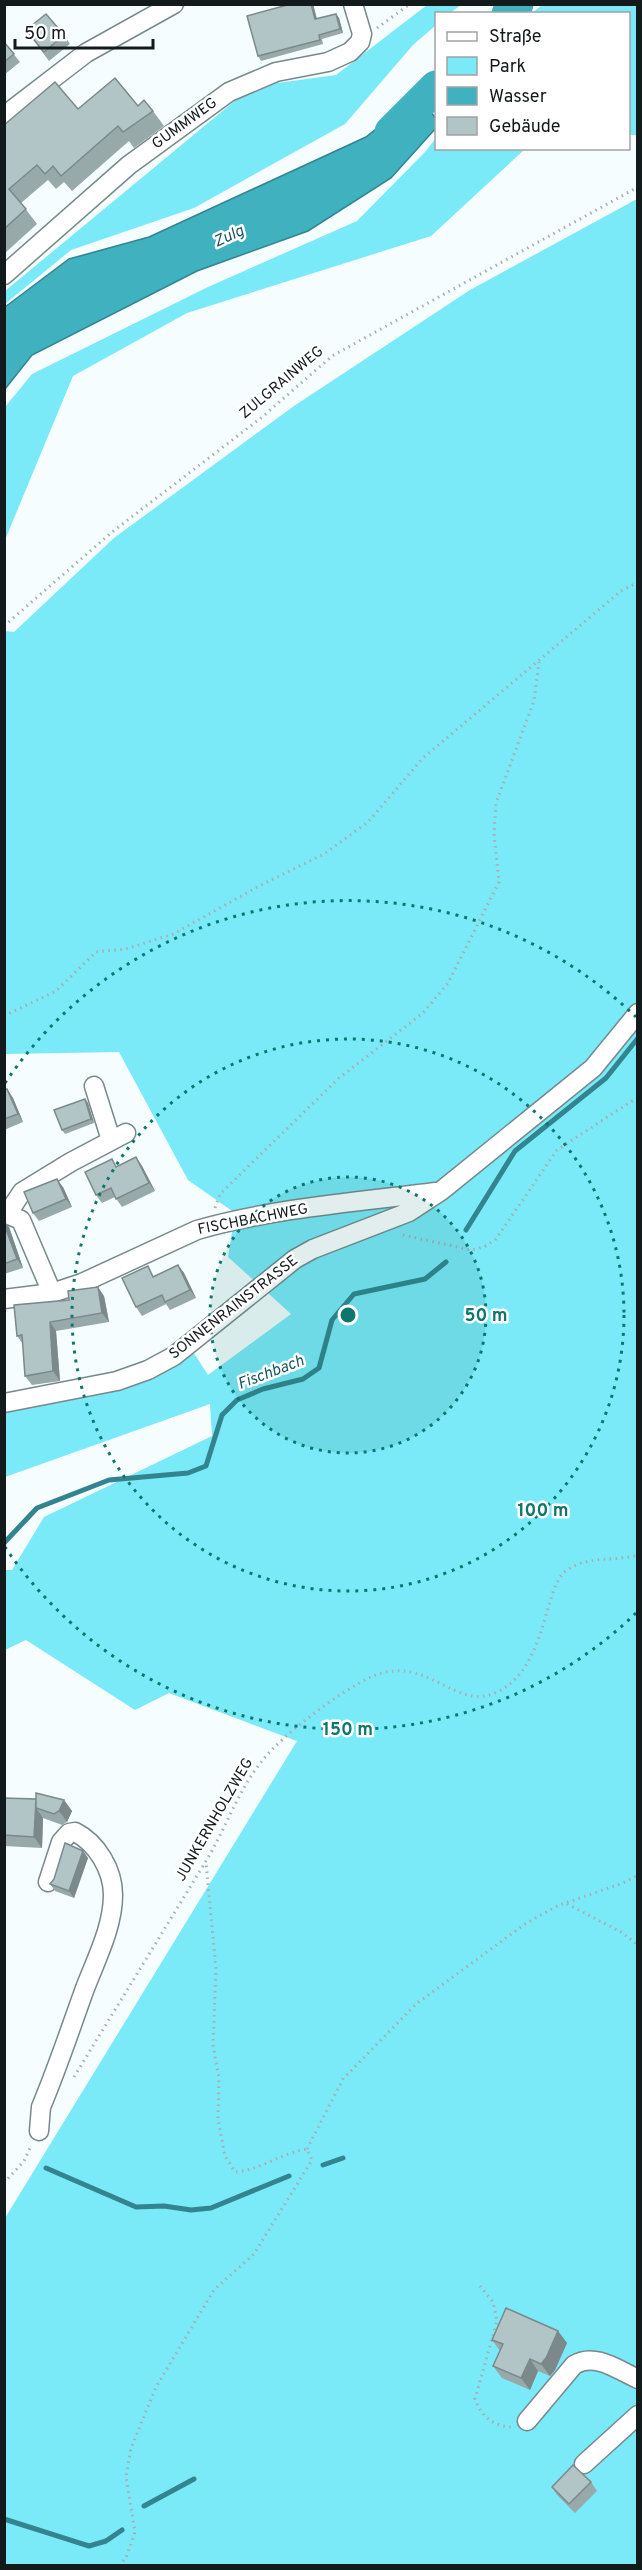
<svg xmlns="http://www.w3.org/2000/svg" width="642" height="2570" font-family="Overpass,sans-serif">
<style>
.green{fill:#7ae9f8}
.water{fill:#40b1bf;stroke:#32848e;stroke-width:1.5}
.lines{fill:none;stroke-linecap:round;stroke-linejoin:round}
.stream{stroke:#32848e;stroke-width:5}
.river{stroke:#40b1bf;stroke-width:33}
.minor-casing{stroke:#77898b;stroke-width:21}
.path{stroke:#a7aeaf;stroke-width:3;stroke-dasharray:1.5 4.5;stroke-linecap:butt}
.minor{stroke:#fff;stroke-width:18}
.wall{fill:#98a9aa}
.shaded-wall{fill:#7c898b}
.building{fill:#b1c4c6;stroke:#7c898b;stroke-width:1.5}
.ring{fill:none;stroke:#0f766e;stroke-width:3;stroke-dasharray:3 6}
.labels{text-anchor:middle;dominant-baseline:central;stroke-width:5;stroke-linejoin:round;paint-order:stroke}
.street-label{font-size:15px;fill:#131a1b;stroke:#fff}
.water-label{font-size:16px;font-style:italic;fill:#195860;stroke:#fff}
.centre{fill:#0f766e;stroke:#fff;stroke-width:3}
.ring-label{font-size:18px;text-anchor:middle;font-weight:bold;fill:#0f766e;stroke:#fff;stroke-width:5;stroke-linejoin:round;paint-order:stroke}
</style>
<rect width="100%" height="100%" fill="#f5fdfe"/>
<path class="green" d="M427 5H461L450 13 436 14V25L413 45 345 124 194 208 71 250 5 304V291L237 99 277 83 336 75Z
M542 5H637V135H629L628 14 532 13Z
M436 138V148L525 149 431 236 187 313 73 376 5 540V407L32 374 208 287 357 221 425 152Z
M637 199V2565H5V2218L297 1741 169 1693 135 1710 26 1640 5 1650V1570H12L44 1517 212 1436 210 1404 5 1477V1403L117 1381 188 1344 208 1375 291 1314 228 1257 235 1213 188 1180 119 1052 5 1054V631L14 632 114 538 294 406 470 290Z"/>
<path class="water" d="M419 94 436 119V128L391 178 308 231 197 271 32 355 5 389V307L69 259 149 237 366 137Z"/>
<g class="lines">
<path class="stream" d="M466 1230 515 1151 606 1078 638 1038
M4 1543 37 1508 109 1480 188 1473 206 1466 222 1415 237 1400 263 1389 303 1379 319 1368 332 1320 354 1294 425 1279 446 1262
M323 2165 343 2158
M46 2168 136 2207 164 2206 191 2210 211 2208 289 2176
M144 2506 194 2479
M4 2519 89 2546 106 2541 122 2530"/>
<path class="river" d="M508 14 517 4
M391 132 436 87"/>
<g class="minor-casing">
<path id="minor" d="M4 116 86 53 174 4
M4 275 129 165 229 92 276 72 328 62 350 52 360 42 362 34 353 4
M94 1086 111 1140
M4 1213 21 1220 52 1293
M8 1213 22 1192 71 1162 126 1133
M4 1299 52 1293 82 1283 197 1230C274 1208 357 1202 436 1192
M4 1403 117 1381 148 1370 174 1356 295 1259 313 1249 409 1212 441 1191 593 1068 638 1013
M39 2131 41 2107C57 2069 70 2030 84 1991 95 1961 113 1928 113 1895 113 1870 97 1843 75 1832L69 1833 61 1842 48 1882
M527 2421 574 2365C595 2352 618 2370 638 2379
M584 2464 638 2415"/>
</g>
<path class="path" d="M377 28 410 4
M4 626 112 532 261 418 332 356 638 187
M4 1016 56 991 96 952 126 949 173 934 263 884 324 854 368 822 423 758 621 591 638 582
M215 1208 220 1194 339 1078 423 1013 448 983 499 882 494 834 496 803 534 701 539 662
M403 1235 471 1250 484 1247 496 1239 557 1150 638 1097
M567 1904 621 1932 638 1945
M74 2077C119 2003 164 1930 209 1856 227 1825 239 1789 262 1761 282 1735 343 1689 373 1676 431 1653 456 1716 501 1690 531 1673 540 1635 549 1605 553 1593 556 1578 567 1570 588 1555 614 1562 638 1555
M307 2149 343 2079 416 2004 525 1924 557 1906 623 1883 638 1875
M4 2183 24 2161 31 2146
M480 2286 493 2302 497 2321 475 2399C481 2416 493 2426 511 2427
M119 2566 126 2558 135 2532 126 2477 131 2448 156 2387 214 2290 254 2254 312 2160 307 2149C282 2153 260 2170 235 2172L225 2156 218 2119 219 2078 213 2045 216 1969 206 1863"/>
<use href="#minor" class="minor"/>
</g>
<path class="wall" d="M291 4H313L317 19 336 14 339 18 343 33 322 39 323 44 261 61 258 56Z
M26 30 64 35 70 44 49 61Z
M4 42 20 62 4 75Z
M138 106 153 111 164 126 134 148 129 141 72 191 64 182 56 189 48 180 21 203 37 224 4 254V125L78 109Z
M7 1089 13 1098 23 1122 4 1130V1090Z
M85 1099 88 1103 94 1123 65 1134 62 1130Z
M136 1157 142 1166 155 1191 122 1207 115 1197 102 1203 96 1195 117 1167Z
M63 1187 72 1207 39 1221 33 1213Z
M4 1222 9 1227 23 1268 4 1274Z
M178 1265 184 1273 196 1298 170 1310 166 1304 142 1316 136 1307 155 1276Z
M104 1296 109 1322 56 1331 60 1381 32 1385 25 1376 23 1344 17 1336Z
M4 1798 64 1800 72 1811 67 1822 62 1825 43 1818 42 1848 4 1846Z
M83 1851 88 1858 74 1898 55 1891 50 1884Z
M558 2331 567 2343 555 2370 550 2376 538 2371 530 2390 502 2378 493 2366 500 2351 492 2340Z
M591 2482 597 2491 575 2513 557 2495 552 2487Z"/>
<path class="shaded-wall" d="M311 4H313L318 24 315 19Z
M336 14 339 18 343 33 340 29Z
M7 1089 13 1098 23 1122 18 1114Z
M85 1099 88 1103 94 1123 91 1119Z
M136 1157 142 1166 155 1191 149 1183Z
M57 1179 63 1187 72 1207 66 1199Z
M4 1222 9 1227 23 1268 17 1259 4 1224Z
M178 1265 184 1273 196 1298 190 1290Z
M98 1287 104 1296 109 1322 102 1313Z
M50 1322 56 1331 60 1381 53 1371Z
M64 1800 72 1811 67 1822 59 1811Z
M36 1808 43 1818 42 1848 34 1837Z
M83 1851 88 1858 74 1898 69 1891Z
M558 2331 567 2343 555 2370 550 2376 541 2364Z
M530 2359 538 2371 530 2390 521 2378Z"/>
<path class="building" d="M291 4H311L315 19 336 14 340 29 319 35 320 40 258 56 247 16Z
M46 14 64 35 44 52 26 30Z
M4 42 14 54 4 62Z
M115 78 138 106 144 100 153 111 123 132 118 126 61 176 53 166 45 174 37 165 9 189 26 209 4 229V125L55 82 78 109Z
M7 1089 18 1114 4 1119V1090Z
M85 1099 91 1119 62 1130 54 1110Z
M136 1157 149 1183 116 1199 111 1188 96 1195 85 1172 112 1159 116 1167Z
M57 1179 66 1199 33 1213 24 1192Z
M4 1224 17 1259 4 1264Z
M178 1265 190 1290 165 1302 162 1295 136 1307 122 1278 148 1266 153 1277Z
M98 1287 102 1313 50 1322 53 1371 25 1376 22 1335 17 1336 14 1305 69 1300 68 1291Z
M36 1793 64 1800 59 1811 54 1814 36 1808Z
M4 1798 36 1799 34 1837 4 1835Z
M65 1843 83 1851 69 1891 50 1884 54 1879Z
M506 2308 558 2331 546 2358 541 2364 530 2359 521 2378 493 2366 503 2344 492 2340Z
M573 2465 591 2482 569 2504 552 2487Z"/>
<circle cx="348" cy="1315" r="138" fill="#0f766e" fill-opacity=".12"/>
<g class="ring">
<circle cx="348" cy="1315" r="138"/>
<circle cx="348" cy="1315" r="276"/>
<path d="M636 1613A414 414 0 0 1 5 1547M5 1083A414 414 0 0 1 636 1017"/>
</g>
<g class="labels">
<g class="street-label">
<text transform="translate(185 124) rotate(-36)">GUMMWEG</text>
<text transform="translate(282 383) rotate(-40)">ZULGRAINWEG</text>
<text transform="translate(253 1220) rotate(-11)">FISCHBACHWEG</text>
<text transform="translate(234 1308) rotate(-38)">SONNENRAINSTRASSE</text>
<text transform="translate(215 1820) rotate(-60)">JUNKERNHOLZWEG</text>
</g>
<g class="water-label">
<text transform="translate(229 237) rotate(-25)">Zulg</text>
<text transform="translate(271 1373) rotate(-21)">Fischbach</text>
</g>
</g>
<circle cx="348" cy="1315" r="9" class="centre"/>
<g class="ring-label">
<text x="486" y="1321">50 m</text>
<text x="543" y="1516">100 m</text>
<text x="348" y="1735">150 m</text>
</g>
<rect width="642" height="2570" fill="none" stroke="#131a1b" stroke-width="12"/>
<rect x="435" y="12" width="195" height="138" fill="#ffffff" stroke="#a1a3a4" stroke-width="1.5"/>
<rect x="447" y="32" width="30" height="9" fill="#ffffff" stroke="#a1a3a4" stroke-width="1.5"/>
<text x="489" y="42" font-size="18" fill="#131a1b">Straße</text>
<rect x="447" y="57" width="30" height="18" fill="#7ae9f8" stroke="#a1a3a4" stroke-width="1.5"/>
<text x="489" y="72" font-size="18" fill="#131a1b">Park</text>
<rect x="447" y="87" width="30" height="18" fill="#40b1bf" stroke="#a1a3a4" stroke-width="1.5"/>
<text x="489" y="102" font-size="18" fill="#131a1b">Wasser</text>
<rect x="447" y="117" width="30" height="18" fill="#b1c4c6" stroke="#a1a3a4" stroke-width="1.5"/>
<text x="489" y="132" font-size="18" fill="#131a1b">Gebäude</text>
<path d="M15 39v9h138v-9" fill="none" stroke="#131a1b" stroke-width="3"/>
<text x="24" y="39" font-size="18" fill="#131a1b" stroke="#ffffff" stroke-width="4.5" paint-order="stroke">50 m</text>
</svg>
